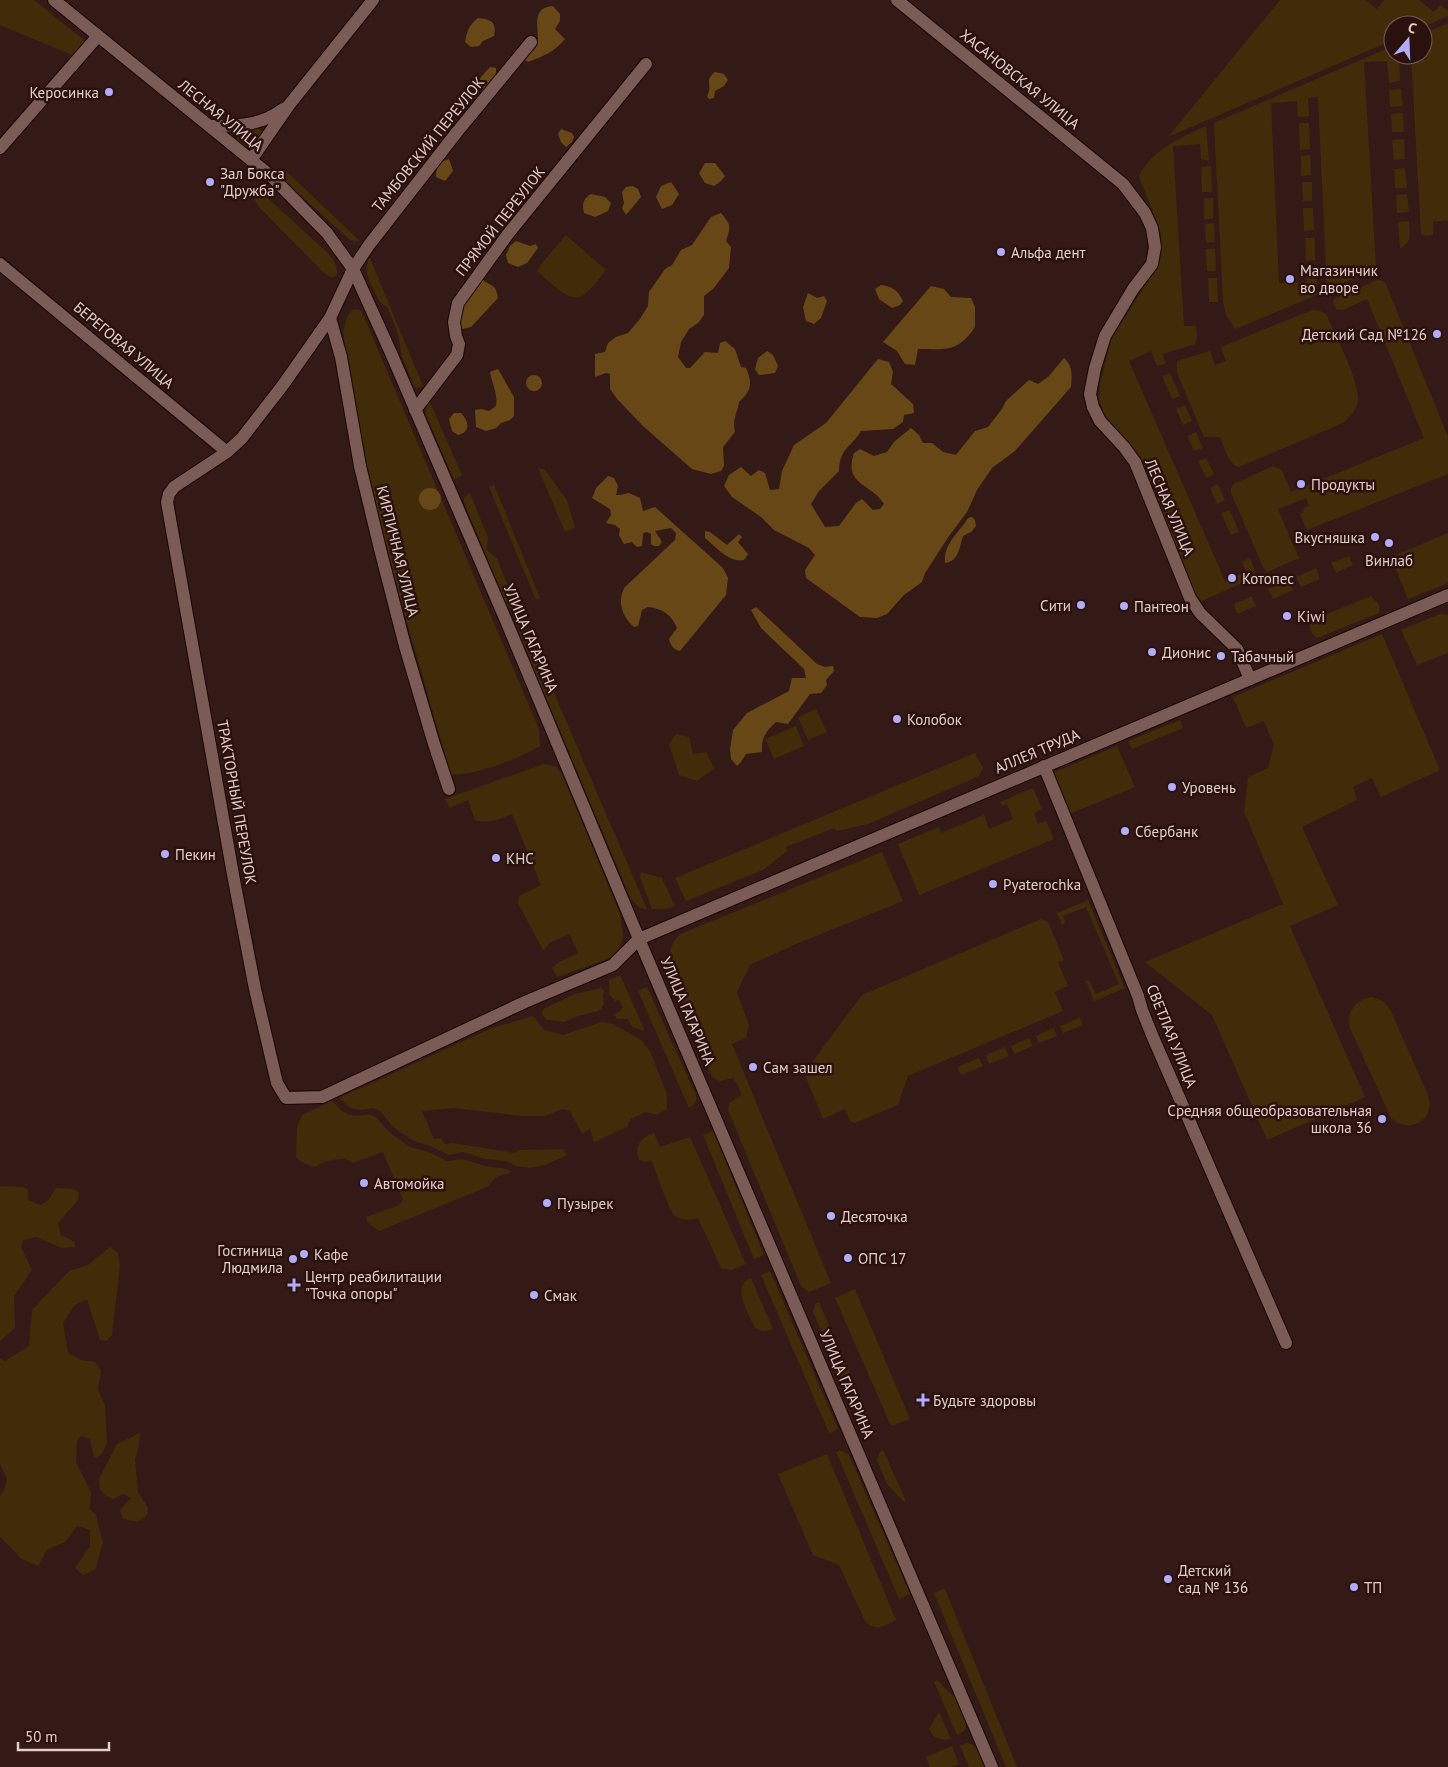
<svg xmlns="http://www.w3.org/2000/svg" width="1448" height="1767" font-family="'PT Sans',sans-serif">
<style>
.green{fill:#422b08}
.forest{fill:#684717}
.lines{fill:none;stroke-linecap:round;stroke-linejoin:round}
.minor-casing{stroke:#1a0403;stroke-width:14}
.tertiary-casing{stroke:#1a0403;stroke-width:14}
.minor{stroke:#7b5b55;stroke-width:12}
.tertiary{stroke:#7b5b55;stroke-width:12}
.poi-dot{fill:#b1adfa;stroke:#2a110d;stroke-width:2}
.labels{text-anchor:middle;dominant-baseline:central;stroke-width:5;stroke-linejoin:round;paint-order:stroke}
.street-label{font-size:15px;fill:#e1cfcb;stroke:#2a110d}
.poi-label{font-size:15px;fill:#e1cfcb;stroke:#2a110d;text-anchor:start}
</style>
<rect width="100%" height="100%" fill="#341a16"/>
<path class="green" d="M0 0H34L90 45 79 58 0 25Z
M1280 0H1365L1377 9 1384 0H1419L1434 12 1440 5 1448 10V16L1423 27V25H1393V40L1168 137Z
M1448 23V223L1447 220 1433 222V235L1426 236 1421 234 1411 56H1399L1400 81 1389 83 1387 61 1364 62 1376 268 1327 291 1318 97 1308 98 1309 116 1298 117 1297 101 1271 103 1279 283 1307 282 1306 268 1316 267 1317 295 1235 329 1226 315 1223 302 1214 123 1393 46V55H1423V34Z
M1401 89 1403 106 1390 107 1389 90Z
M1403 113 1404 132H1392L1391 114Z
M1299 123H1309L1310 149 1300 150Z
M1206 126 1209 161 1201 159 1200 144 1173 146 1184 326H1196L1197 338 1195 344 1162 354 1166 363 1157 366 1151 351 1129 361 1225 581 1246 572 1242 562 1250 558 1255 571 1253 578 1202 601 1196 598 1139 457 1107 421 1099 400 1100 384 1111 339 1155 270 1161 234 1139 176C1153 149 1180 138 1206 126Z
M258 128 262 132C256 140 244 158 237 139L239 135Z
M1404 139 1405 159 1394 160 1392 140Z
M1310 155 1311 175 1301 176V156Z
M1211 166 1212 192H1202L1201 167Z
M1405 168 1407 188H1395L1394 169Z
M286 171 361 242 350 240 280 177Z
M1302 182H1312V201H1303Z
M257 191H260L329 254C334 261 338 266 337 275L332 278 324 273 258 206 253 196Z
M1407 194 1409 212 1397 213 1396 195Z
M1204 198H1213V219H1204Z
M1303 208H1313L1314 230 1304 231Z
M1409 221C1410 236 1413 240 1400 249L1398 222Z
M1214 223 1215 242 1206 243 1205 224Z
M566 235 606 270C599 278 591 291 582 296 569 304 547 279 537 271L542 263Z
M1305 238H1315V260L1306 261Z
M1206 249H1215L1216 271H1207Z
M370 258 423 386 418 388 415 387 413 383 402 357 398 334 388 308 380 302 369 281 366 269 368 260Z
M1208 278H1217L1218 302H1209Z
M1377 280 1383 281 1386 284 1448 437V474L1307 530 1300 514 1304 512 1303 509 1309 506 1306 498 1278 509 1292 543 1299 558 1267 572 1263 567 1231 493V488L1234 484 1273 466 1282 470 1291 492 1424 438 1367 299 1343 310 1336 309 1333 303 1334 299Z
M353 309 361 310 539 729 540 746C516 760 479 774 451 775L398 591 373 495 357 430 343 331 347 317Z
M1312 310 1320 311 1326 314C1334 333 1364 388 1357 405 1355 412 1348 418 1343 423L1239 467C1228 465 1224 446 1220 437H1204L1177 373V361L1210 351 1215 365 1226 361 1221 347Z
M1170 373 1180 396 1172 399 1162 376Z
M429 400 462 475 454 480 426 415V409Z
M1185 405 1192 421 1183 425 1176 409Z
M1196 432 1203 448 1194 451 1187 436Z
M1206 458 1214 474 1206 478 1198 461Z
M538 468 545 470 567 500 575 528 565 532Z
M1218 484 1225 500 1217 504 1210 488Z
M494 485 540 598 536 600 489 487Z
M470 493 488 538 487 550 497 559 517 608H510L507 606 464 502V497Z
M1230 510 1239 532 1231 535 1221 513Z
M1448 533V583L1408 599 1391 557Z
M1349 556 1353 565 1336 573 1331 563Z
M1316 568 1320 579 1301 587 1296 577Z
M1289 580 1293 590 1273 599 1268 589Z
M1252 596 1256 606 1237 614 1234 604Z
M1371 596 1379 605V613L1317 638C1311 633 1309 629 1310 621Z
M1440 614 1448 615V653L1417 665 1401 630Z
M524 623 647 909 639 908 630 897 520 636 518 629 520 625Z
M1382 634 1440 770 1381 797 1372 778 1353 787 1357 800 1302 827 1338 905 1290 926 1365 1097 1267 1140 1212 1015 1145 962 1283 904 1244 812 1248 777 1268 768 1274 745 1264 721 1246 728 1233 697Z
M816 709 827 732 808 740 798 717Z
M1180 720 1183 728 1132 749 1128 741Z
M796 726 804 746 774 759 765 739Z
M676 734 689 737 693 754 706 752 714 768 697 781 679 775 669 744Z
M1117 746 1135 787 1067 815 1050 774Z
M975 753 983 768 979 776 868 824 837 831 834 828 786 847 787 851 763 870 686 901 675 878Z
M544 764 555 766 562 774 620 914 623 937 618 952 610 958 557 977 552 968 559 962 578 953 570 934 551 942 543 950 518 903 519 896 541 885 512 814C499 819 490 824 475 820L468 800 450 808 445 799Z
M1033 788 1042 809 1034 813 1038 824 1046 821 1054 839 919 895 898 844 939 827 941 833 984 815 989 829 1013 819 1007 804 1002 806 1000 802Z
M882 852 903 901 798 943 750 965 737 992 749 1025 746 1038 732 1044 831 1283 809 1292 801 1286 728 1110 729 1103 742 1095 734 1078 720 1081 712 1077 671 975C667 958 668 947 680 934Z
M641 872 662 878 675 906 666 909H652L640 877Z
M1088 900 1125 988 1094 1001 1086 981 1089 980 1096 994 1119 984 1086 907 1063 916 1065 923 1062 925 1057 913Z
M1041 919 1048 922 1064 960 1058 962 1068 986 1055 992 1063 1011 908 1076 898 1105 855 1123 850 1121 845 1109 823 1119 805 1075 807 1069 862 995Z
M620 975 645 1031 632 1027 628 1019H617L614 1014 619 1012 623 1007 619 1000 615 1001 609 994V980Z
M647 987 696 1095C697 1102 695 1105 689 1108L638 991Z
M601 988 604 991 603 996 604 1003 602 1008 598 1011 578 1016 564 1022 547 1020 542 1015 543 1009 575 994Z
M1371 997 1383 1001 1391 1011 1428 1095C1436 1120 1410 1135 1391 1118L1350 1028C1346 1012 1355 1000 1371 997Z
M533 1016 544 1030 563 1035 602 1022 613 1024 641 1040 650 1051 667 1094V1109L657 1115 646 1112 631 1119 627 1127 594 1142 590 1129 582 1134 570 1111 562 1109 545 1116H522L454 1108 422 1111 434 1139 441 1138 445 1144 453 1143 514 1153 519 1150 563 1149 567 1155 545 1165 530 1168 516 1166 506 1161 485 1159 463 1152 449 1155 430 1146 414 1141 394 1128 380 1111 373 1108 361 1110 350 1108 339 1098 492 1028Z
M1080 1018 1083 1025 1063 1033 1060 1026Z
M1054 1028 1057 1036 1039 1043 1036 1036Z
M1029 1038 1033 1046 1014 1054 1011 1046Z
M1005 1047 1009 1056 989 1064 986 1055Z
M979 1058 983 1066 961 1075 957 1067Z
M332 1101C345 1115 351 1118 370 1114L377 1118 388 1131 410 1147 429 1152 447 1161 463 1159 485 1166 506 1169 512 1172 496 1177 487 1187 379 1231 367 1222 366 1217 399 1205 403 1200 383 1152 353 1163 345 1158 327 1161 314 1167 300 1161 296 1157 297 1127 302 1115Z
M713 1131 764 1255 754 1259 703 1135Z
M654 1133 660 1147 690 1137 746 1264 731 1270 721 1268 698 1218C691 1220 682 1221 675 1216 668 1209 656 1171 651 1160L645 1162 639 1160C634 1146 640 1138 654 1133Z
M0 1186 23 1187 28 1190V1200L40 1205 48 1201 56 1188 74 1189 79 1193 78 1200 58 1223 61 1235 75 1242V1247L62 1248 36 1237 23 1240 21 1247 32 1270 14 1296 15 1328 0 1341Z
M110 1247 118 1253 120 1266 112 1335 106 1341 100 1340 87 1299 75 1305 63 1323 68 1353 81 1360 95 1362 101 1371 98 1390 105 1405 107 1443 101 1455 94 1458 90 1439 81 1436 77 1441 76 1462 91 1492 90 1509 96 1515 103 1542 95 1570 83 1575 75 1568 90 1546V1530L77 1526 65 1542 47 1550 38 1566 22 1559 0 1537V1496L4 1490 7 1479 0 1464V1358L5 1361 29 1346 32 1310 69 1271 88 1265Z
M770 1271 838 1429 829 1433 761 1275Z
M751 1278 773 1329C765 1332 762 1332 755 1328 749 1314 730 1286 751 1278Z
M855 1289 910 1419 891 1426 835 1298Z
M819 1302 876 1434C871 1437 869 1435 864 1432L813 1312 816 1303Z
M140 1433 139 1446 135 1459 138 1492 148 1508 147 1515 138 1522 123 1519 120 1510 131 1498 123 1494 113 1499 106 1496 100 1489 99 1479 117 1444Z
M840 1450 849 1455 910 1594 899 1599 836 1452Z
M883 1450 906 1501 904 1502 887 1484 877 1460 880 1452Z
M827 1454 896 1620C883 1626 879 1631 866 1623L839 1565 813 1555 778 1474Z
M944 1589H945L1017 1767H1006L934 1593Z
M937 1680 955 1698 965 1721 966 1727 964 1731 957 1735 934 1682Z
M939 1712 951 1739 945 1740 934 1737 929 1729Z
M967 1743C980 1745 982 1756 987 1767H969L960 1746Z
M952 1746 959 1764 951 1767H930L926 1757Z"/>
<path class="forest" d="M553 6 560 14V21L555 29 565 39C554 52 544 56 528 62L525 60 526 54 538 39C538 24 532 8 553 6Z
M478 18C491 19 497 22 494 36L483 41 479 46 471 47 465 42C467 31 469 25 478 18Z
M490 67 496 68C497 77 491 87 482 90L477 85 481 77Z
M715 72 724 74 728 80 724 86 715 91 714 98 709 99 707 96C713 86 704 80 715 72Z
M561 129 572 133 574 137 572 142 566 147 561 142 558 134Z
M449 159 453 171 445 181 436 177C436 167 439 162 449 159Z
M705 163H715L725 176 720 182 714 186 705 183 699 173Z
M671 182 679 194 672 205 662 209 656 197 661 186Z
M633 186 638 189 641 197 626 215 622 208 624 203 622 192 626 187Z
M591 194 605 197 611 203 608 211 595 217 584 213C582 204 583 199 591 194Z
M721 213C731 225 731 226 726 241L731 247 729 268 713 289 704 296V315L698 323 689 329 681 342 678 357 686 368H690L705 352 718 353 720 343 725 341 735 349 741 367 746 368C753 384 751 391 739 402 737 414 732 420 735 432L723 447 724 466 721 471 711 474 692 469 643 426 618 400 610 389V374L606 373 595 377V354L605 352 608 343 616 337 628 333 640 319 648 306 649 292 665 269 672 265 681 250 692 245 711 217Z
M516 241 530 246 536 244 538 248 527 263 518 267 508 263 506 255 510 246Z
M483 280C492 287 496 284 498 298L471 327 462 329C453 310 471 293 483 280Z
M881 285C893 287 898 290 903 301L900 305 892 308 879 299 875 289Z
M931 286 944 289 951 297 971 298 975 307V327C957 353 947 349 918 349L915 365 905 364 897 351 883 342Z
M808 293 817 298 824 296 827 301 821 318 814 324 806 321 803 307Z
M767 351 773 355 778 366 775 373 759 375 755 369 758 358Z
M1064 358C1073 366 1072 376 1071 387L1015 451 992 468 977 490 967 512 949 536 925 573 922 582 904 595 887 614 877 618 860 617 806 578 805 570 815 555 809 548 774 530 761 517 732 497 724 486 729 475 741 467 751 476 759 470 765 473 770 490 779 489 782 471 794 445 826 423 878 359 889 362 893 372 891 384 913 404 914 413 904 415 903 422 893 429 861 431C851 448 840 447 839 471L819 491 811 504 825 527 839 526 856 503 862 499 873 510 880 509 884 504C872 483 843 486 854 453L860 449 874 456 887 452 894 442 911 428 919 435 923 443H932L943 452 956 455 975 431 988 427 1002 409 1006 401 1029 380 1038 384 1048 377Z
M498 369 514 397V416L510 420 501 423 496 428 486 431 476 427 475 410 481 409 489 411 496 406C498 394 492 384 490 372Z
M526 383a8 8 0 1 1 16 0a8 8 0 1 1-16 0Z
M454 413H461C469 421 471 432 458 435L452 431 449 419Z
M608 476 614 478 618 486 616 495H620L629 493 640 498 643 511 655 507 723 568 728 578 726 595 680 651C673 649 671 646 669 639L677 628C672 615 662 608 648 607L642 610 638 626 634 627C623 618 616 601 625 587L675 540 676 533 671 528 655 531 662 542 659 546H654L651 544V534L647 532 643 533 642 546 637 547 632 542 624 544 619 535 620 529 615 525 606 523 611 515 610 509 592 498 596 488Z
M419 499a11 11 0 1 1 22 0a11 11 0 1 1-22 0Z
M972 517 975 520 976 526 971 532 963 536C959 548 959 561 945 563 943 544 959 533 968 518Z
M705 531 710 532 727 545 739 534 742 537 738 542 748 554 744 560C729 563 715 546 705 538Z
M756 607 817 664 825 667 833 666 834 671 826 680 827 685 821 693 810 694 788 724 776 722C766 731 761 738 762 752L746 754 741 762 737 766 731 759 730 749 733 730 747 713 789 691 792 678H806L804 669 761 628 751 610Z"/>
<g class="lines">
<g class="minor-casing">
<path id="minor" d="M897 0 1123 184 1145 213 1152 228 1155 247 1152 264 1133 289 1105 336 1095 368 1090 394 1093 407 1100 421 1124 447 1135 462 1190 598 1200 613 1237 649 1250 679
M531 42 457 132 369 245 353 269 330 318 283 385 242 438 227 452 174 487 169 494 167 502 234 880 255 989 277 1083 286 1098 322 1097 525 1002 613 965 639 939
M0 148 98 36
M0 264 227 452
M330 318 341 357 360 466 380 549 405 646 434 744 449 789
M415 410 457 355 459 344 456 336 454 322 458 303 508 234 646 64
M1044 766 1138 996 1142 1010 1152 1035 1286 1343"/>
</g>
<g class="tertiary-casing">
<path id="tertiary" d="M54 0 272 177 327 233 353 269 391 353 507 623 639 939 992 1767
M209 126C237 125 259 127 283 109
M251 160 289 105 373 0
M639 939 1448 595"/>
</g>
<use href="#minor" class="minor"/>
<use href="#tertiary" class="tertiary"/>
</g>
<g class="poi-dot">
<circle cx="109" cy="92" r="5"/>
<circle cx="210" cy="182" r="5"/>
<circle cx="1001" cy="252" r="5"/>
<circle cx="1290" cy="279" r="5"/>
<circle cx="1437" cy="334" r="5"/>
<circle cx="1301" cy="484" r="5"/>
<circle cx="1375" cy="537" r="5"/>
<circle cx="1389" cy="543" r="5"/>
<circle cx="1232" cy="578" r="5"/>
<circle cx="1081" cy="605" r="5"/>
<circle cx="1124" cy="606" r="5"/>
<circle cx="1287" cy="616" r="5"/>
<circle cx="1152" cy="652" r="5"/>
<circle cx="1221" cy="656" r="5"/>
<circle cx="897" cy="719" r="5"/>
<circle cx="1172" cy="787" r="5"/>
<circle cx="1125" cy="831" r="5"/>
<circle cx="165" cy="854" r="5"/>
<circle cx="496" cy="858" r="5"/>
<circle cx="993" cy="884" r="5"/>
<circle cx="753" cy="1067" r="5"/>
<circle cx="1382" cy="1119" r="5"/>
<circle cx="364" cy="1183" r="5"/>
<circle cx="547" cy="1203" r="5"/>
<circle cx="831" cy="1216" r="5"/>
<circle cx="304" cy="1254" r="5"/>
<circle cx="848" cy="1258" r="5"/>
<circle cx="293" cy="1259" r="5"/>
<path d="M291.5 1277.5h5v5h5v5h-5v5h-5v-5h-5v-5h5z"/>
<circle cx="534" cy="1295" r="5"/>
<path d="M920.5 1392.5h5v5h5v5h-5v5h-5v-5h-5v-5h5z"/>
<circle cx="1168" cy="1579" r="5"/>
<circle cx="1354" cy="1587" r="5"/>
</g>
<g class="labels">
<g class="street-label">
<text transform="translate(1020 79) rotate(39)">ХАСАНОВСКАЯ УЛИЦА</text>
<text transform="translate(221 115) rotate(39)">ЛЕСНАЯ УЛИЦА</text>
<text transform="translate(428 144) rotate(-51)">ТАМБОВСКИЙ ПЕРЕУЛОК</text>
<text transform="translate(500 221) rotate(-52)">ПРЯМОЙ ПЕРЕУЛОК</text>
<text transform="translate(124 345) rotate(40)">БЕРЕГОВАЯ УЛИЦА</text>
<text transform="translate(1170 507) rotate(67)">ЛЕСНАЯ УЛИЦА</text>
<text transform="translate(398 551) rotate(76)">КИРПИЧНАЯ УЛИЦА</text>
<text transform="translate(531 638) rotate(67)">УЛИЦА ГАГАРИНА</text>
<text transform="translate(1037 751) rotate(-23)">АЛЛЕЯ ТРУДА</text>
<text transform="translate(237 802) rotate(80)">ТРАКТОРНЫЙ ПЕРЕУЛОК</text>
<text transform="translate(688 1011) rotate(67)">УЛИЦА ГАГАРИНА</text>
<text transform="translate(1172 1036) rotate(68)">СВЕТЛАЯ УЛИЦА</text>
<text transform="translate(847 1384) rotate(67)">УЛИЦА ГАГАРИНА</text>
</g>
<g class="poi-label">
<text x="99" y="92" text-anchor="end">Керосинка</text>
<text x="220" y="173">Зал Бокса<tspan x="220" dy="17">"Дружба"</tspan></text>
<text x="1011" y="252">Альфа дент</text>
<text x="1300" y="270">Магазинчик<tspan x="1300" dy="17">во дворе</tspan></text>
<text x="1427" y="334" text-anchor="end">Детский Сад №126</text>
<text x="1311" y="484">Продукты</text>
<text x="1365" y="537" text-anchor="end">Вкусняшка</text>
<text x="1389" y="560" text-anchor="middle">Винлаб</text>
<text x="1242" y="578">Котопес</text>
<text x="1071" y="605" text-anchor="end">Сити</text>
<text x="1134" y="606">Пантеон</text>
<text x="1297" y="616">Kiwi</text>
<text x="1162" y="652">Дионис</text>
<text x="1231" y="656">Табачный</text>
<text x="907" y="719">Колобок</text>
<text x="1182" y="787">Уровень</text>
<text x="1135" y="831">Сбербанк</text>
<text x="175" y="854">Пекин</text>
<text x="506" y="858">КНС</text>
<text x="1003" y="884">Pyaterochka</text>
<text x="763" y="1067">Сам зашел</text>
<text x="1372" y="1110" text-anchor="end">Средняя общеобразовательная<tspan x="1372" dy="17">школа 36</tspan></text>
<text x="374" y="1183">Автомойка</text>
<text x="557" y="1203">Пузырек</text>
<text x="841" y="1216">Десяточка</text>
<text x="283" y="1250" text-anchor="end">Гостиница<tspan x="283" dy="17">Людмила</tspan></text>
<text x="314" y="1254">Кафе</text>
<text x="858" y="1258">ОПС 17</text>
<text x="305" y="1276">Центр реабилитации<tspan x="305" dy="17">"Точка опоры"</tspan></text>
<text x="544" y="1295">Смак</text>
<text x="933" y="1400">Будьте здоровы</text>
<text x="1178" y="1570">Детский<tspan x="1178" dy="17">сад № 136</tspan></text>
<text x="1364" y="1587">ТП</text>
</g>
</g>
<g transform="translate(1408 40) rotate(19)"><circle r="24" fill="#2a110d" stroke="#735d59"/>
<path d="M0-4L9 19L0 12L-9 19Z" fill="#b1adfa"/>
<text y="-8" font-size="14" font-weight="bold" text-anchor="middle" fill="#e1cfcb">С</text>
</g>
<path d="M18 1742v8h91v-8" fill="none" stroke="#e1cfcb" stroke-width="2.5"/>
<text x="25" y="1742" font-size="15" fill="#e1cfcb" stroke="#2a110d" stroke-width="4" paint-order="stroke">50 m</text>
</svg>
